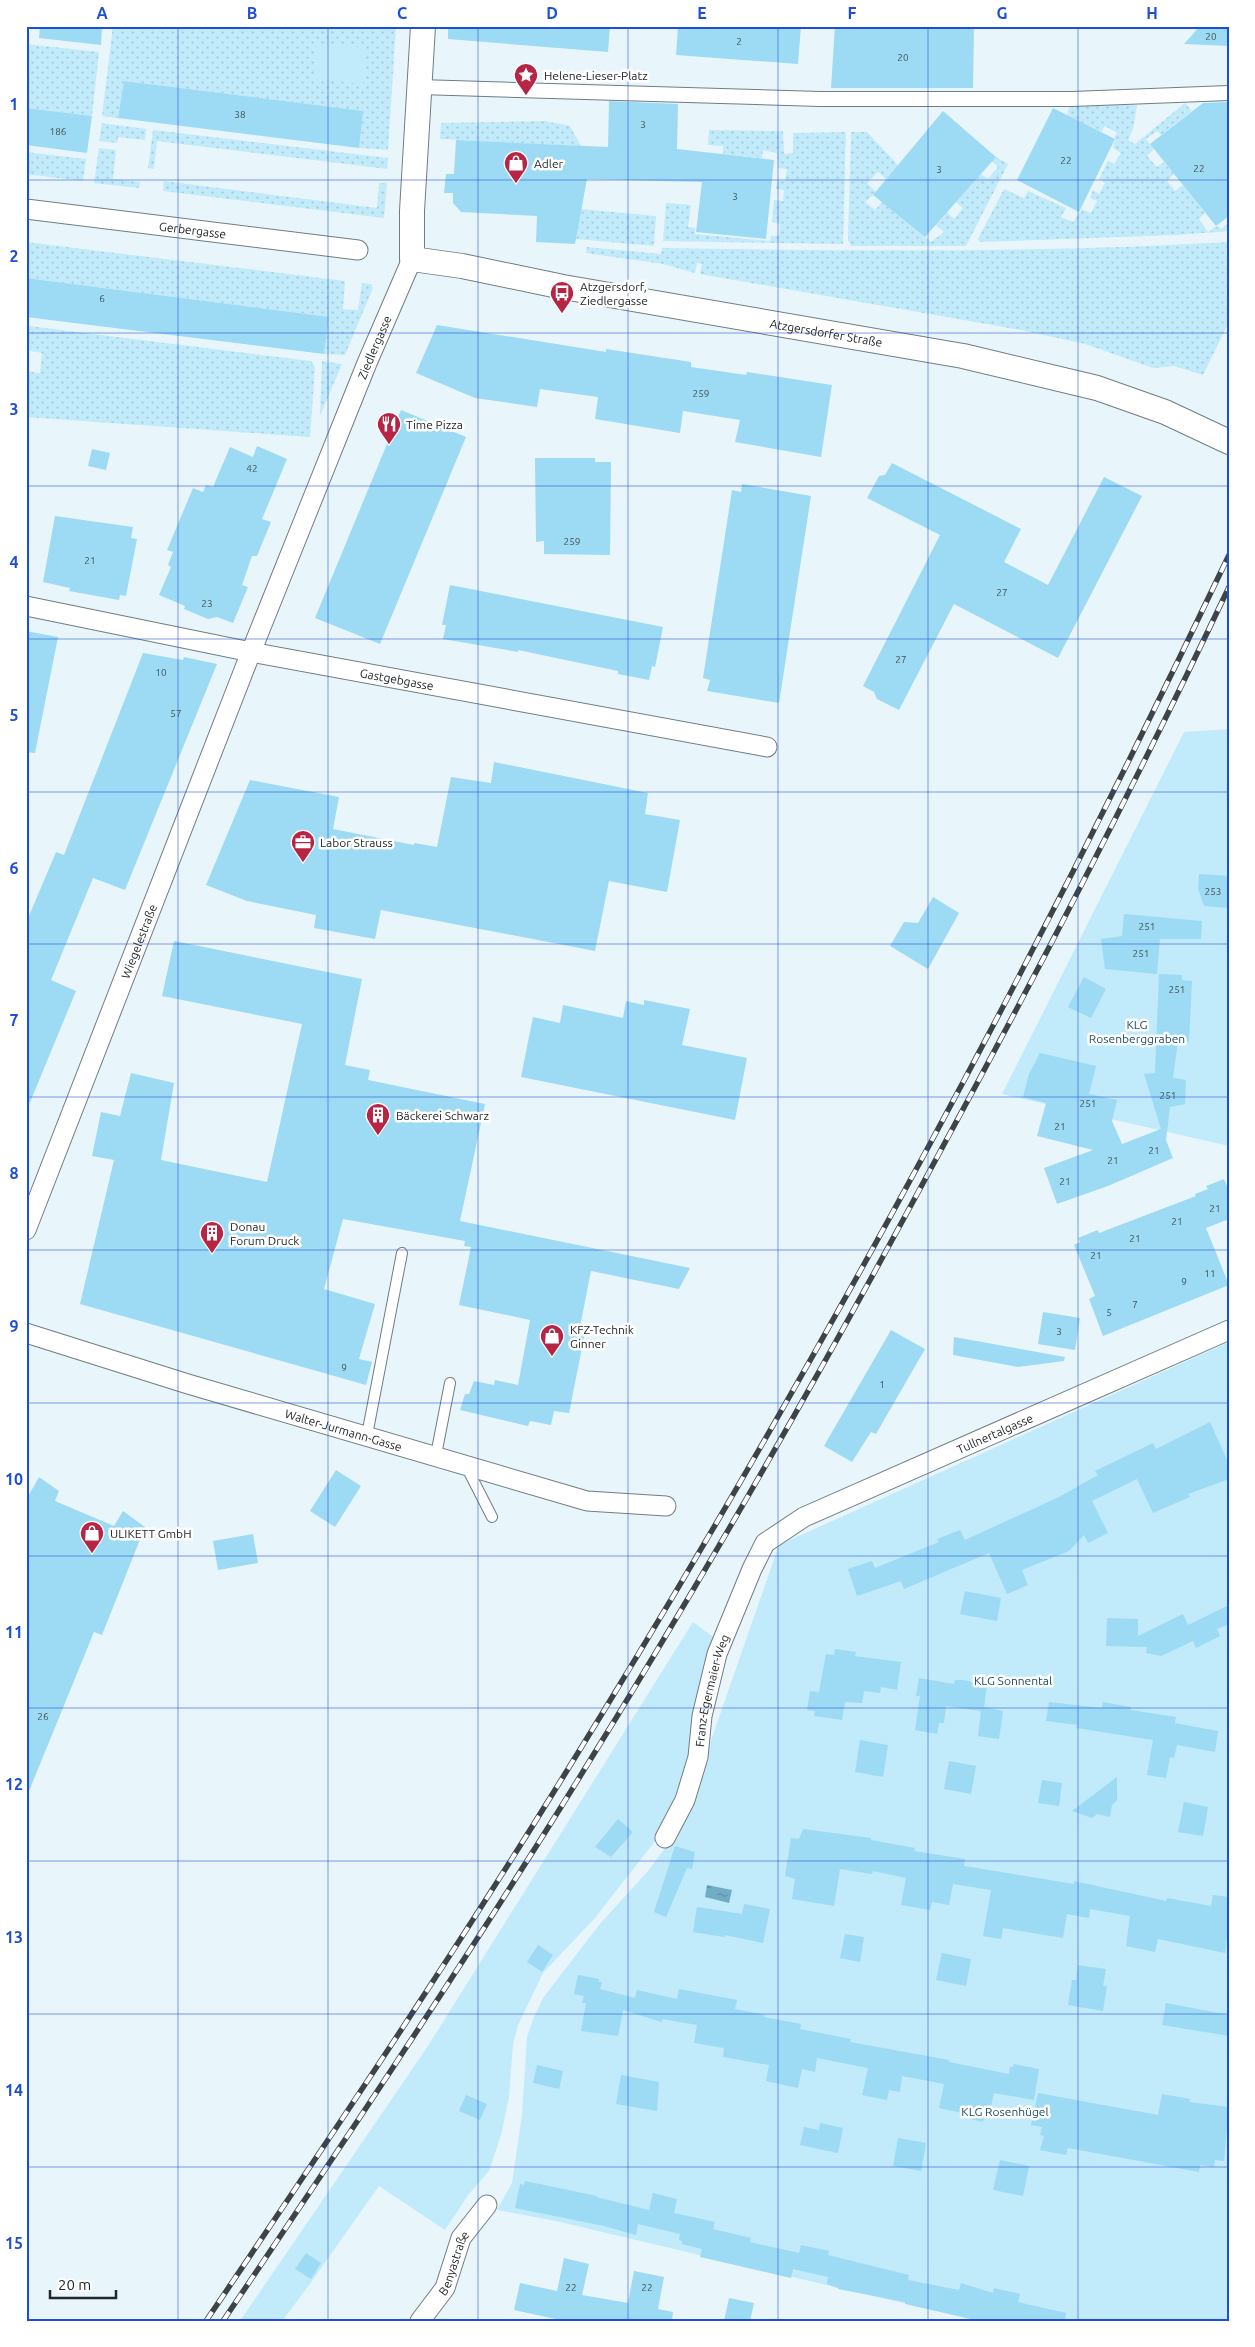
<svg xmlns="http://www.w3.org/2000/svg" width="1255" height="2347" font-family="Ubuntu,sans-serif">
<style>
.grass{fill:url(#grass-dots)}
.green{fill:#c1eafa}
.water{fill:url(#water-ripples)}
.building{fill:#9ddaf3}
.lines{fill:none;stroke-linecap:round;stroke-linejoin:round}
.service-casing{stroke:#707d82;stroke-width:12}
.pedestrian-casing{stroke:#707d82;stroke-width:16}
.minor-casing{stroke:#707d82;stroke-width:21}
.tertiary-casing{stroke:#707d82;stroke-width:26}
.service{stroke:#fff;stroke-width:10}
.pedestrian{stroke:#fff;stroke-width:14}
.minor{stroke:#fff;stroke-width:19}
.tertiary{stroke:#fff;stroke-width:24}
.rail-casing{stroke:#3d4447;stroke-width:5.5}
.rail{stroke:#fff;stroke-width:4;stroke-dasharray:11;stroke-linecap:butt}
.grid{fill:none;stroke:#1d4ed8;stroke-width:1;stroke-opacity:0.55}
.labels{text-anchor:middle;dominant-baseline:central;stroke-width:5;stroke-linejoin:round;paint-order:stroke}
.number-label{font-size:10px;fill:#41545c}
.poi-label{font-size:12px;fill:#22272a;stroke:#fff;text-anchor:start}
.street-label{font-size:12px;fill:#22272a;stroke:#fff}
.park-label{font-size:12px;fill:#1c4e60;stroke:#fff}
.neatline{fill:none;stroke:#1d4ed8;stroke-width:2}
.grid-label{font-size:16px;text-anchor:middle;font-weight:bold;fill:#1d4ed8}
</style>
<defs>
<pattern id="grass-dots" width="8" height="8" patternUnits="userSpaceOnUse" patternTransform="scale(1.25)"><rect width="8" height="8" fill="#c1eafa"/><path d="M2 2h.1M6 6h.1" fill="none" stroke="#a6c9d6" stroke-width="1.8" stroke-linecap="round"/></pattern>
<pattern id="water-ripples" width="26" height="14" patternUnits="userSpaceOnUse" patternTransform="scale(1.25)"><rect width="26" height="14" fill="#70acc3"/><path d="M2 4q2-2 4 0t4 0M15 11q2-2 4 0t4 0" fill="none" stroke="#5c8c9f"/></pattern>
</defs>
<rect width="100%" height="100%" fill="#e8f6fc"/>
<path class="grass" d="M113 26H396L388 150 359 148 362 111 124 81 118 118 102 116Z
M26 44 99 52 92 116 26 108Z
M1185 103 1192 111 1161 135 1157 131 1146 139 1154 149 1147 156 1157 167 1164 162 1174 174 1167 181 1175 191 1183 185 1205 213 1199 219 1208 232 1216 226 1221 229 1229 222V231L1176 235 980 242 978 239 1004 189 1024 198 1028 191 1066 208 1061 217 1073 222 1082 209 1091 213 1097 201 1090 198 1093 190 1099 194 1105 183 1099 179 1108 161 1114 164 1121 153 1113 148 1115 140 1114 138 1117 133 1105 126 1101 132 1067 115 1070 104 1137 105 1133 129 1128 140 1135 144Z
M545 121 570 126 581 146 440 139 441 123Z
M102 123 146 129 145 140 118 137 117 143 99 141Z
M153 130 388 158 387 169 157 141 154 169 148 168Z
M709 130 783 131 784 154 793 153V133L846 132 843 244 663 241 666 203 691 205 688 227 695 228V234L770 241 771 236H779L780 224 772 222 774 200 783 201 784 190 776 189 777 181H785L787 169 778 168 777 153 763 150 762 158 723 154V146L708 145Z
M851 132H867L898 165 886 179 878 172 867 183 876 192 865 202 875 210 882 202 931 242 944 232 936 225 947 212 954 219 963 208 956 202 981 174 988 179 998 167 992 161 996 157 1008 164 966 246H851L848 240Z
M99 148 116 150 113 179 140 182 139 188 94 183Z
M26 152 86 159 83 181 26 174Z
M164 181 377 208 379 183H387L384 218 163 191Z
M581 209 656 216 654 246 576 239Z
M26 242 345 281 343 309 358 310 362 283 371 284 373 288 345 355 324 354 329 317 26 278Z
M1229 242V322L1203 375 1174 366 1153 368 1085 344 1021 330 700 274 702 264 697 263 695 273 663 264 586 253 587 247 661 254 662 248C851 251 1040 253 1229 242Z
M29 326 311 361 315 367 310 437 26 417V371L40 373 42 353 26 350Z
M322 361 342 364 320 416Z"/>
<path class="green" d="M317 43 367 48 363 84 313 79Z
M1229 729V1146L1002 1094 1184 732Z
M1229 1342V2321H979L556 2221 497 2210 512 2183 522 2115 527 2037 534 2017 543 1998 599 1925 648 1871 671 1840 677 1838 779 1545Z
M693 1622 716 1639 690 1761 667 1826 594 1919 543 1973 518 2025 513 2044 509 2097 501 2135 489 2171 469 2194 445 2230 379 2186 307 2288 282 2321H240L428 2046Z"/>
<path class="water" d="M707 1885 732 1890 729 1903 705 1897Z"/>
<path class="building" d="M40 26H102L101 45 39 38Z
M448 26H610L608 52 448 39Z
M678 26H801L798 64 676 55Z
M835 26H974L973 88H831Z
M1200 26H1229V46L1184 44Z
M124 81 363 111 359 148 118 118Z
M609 101 678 104 677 149 774 160 766 239 696 232 702 182 587 179 575 244 536 242 537 216 461 212 453 203V193H444L446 174H454L456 140 608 147Z
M1229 102V216L1216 226 1150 144 1203 103Z
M26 108 92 116 87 153 26 145Z
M1053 108 1115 139 1079 212 1017 180Z
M943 111 996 157 925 237 873 195Z
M26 278 329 317 324 354 26 317Z
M437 325 606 352V349L691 362V367L746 375 747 372 832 385 821 457 735 442 740 420 683 411 680 433 595 419 598 397 540 389 537 407 475 398 416 373Z
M401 410 466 437 380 644 315 618Z
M257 446 287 459 262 519 271 522 257 556H252L242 585 248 587 233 623 217 617 208 619 184 609 185 606 159 595 171 567 168 565 173 552 167 550 193 488 203 492 206 485 213 487 230 447 253 457Z
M92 449 110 453 106 470 88 466Z
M535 458H595V462H611L610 555 544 554V541L536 542Z
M892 463 1021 529 1004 562 1048 585 1104 477 1142 496 1058 658 954 604 899 710 877 699 874 692 863 686 940 535 867 498 879 476 885 475Z
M742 484 811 496 779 703 707 691 710 680 703 678 732 490 741 492Z
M55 516 133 527 131 538 137 539 126 596 120 595 119 600 69 591 70 588 43 582Z
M450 585 663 627 655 667 652 666 649 680 618 674V671L518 650V652L443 639 446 625H442Z
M26 631 58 637 35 753 26 752Z
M143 653 183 660 184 657 217 664 125 890 93 878 51 980 76 991 26 1112V923L56 852 64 855Z
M494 762 648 793 645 814 680 820 667 892 609 881 595 951 381 910 375 939 314 928 316 915 247 901 206 885 250 780 339 797 333 829 414 845V843L437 847 451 777 491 783Z
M1199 874 1229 876V908L1204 906 1198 889Z
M933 897 959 913 928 969 890 946 904 922 918 923Z
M1124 914 1202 921 1201 939H1160L1157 974 1105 969 1101 939 1122 936Z
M174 941 362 979 345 1065 370 1070 368 1080 485 1104 460 1221 690 1268 679 1289 591 1271 579 1332 585 1333 569 1413 554 1411 551 1425 530 1421 528 1426 460 1410 465 1394H469L474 1381 494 1385 495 1380 518 1385 530 1320 459 1305 471 1247 464 1246 465 1241 343 1219 324 1289 375 1304 359 1359 372 1362 366 1385 80 1304 114 1160 92 1156 101 1112 120 1116 131 1073 174 1083 161 1160 267 1182 302 1024 162 996Z
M1159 974 1182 975V980L1192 981 1189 1042 1178 1041 1173 1078 1186 1080 1185 1104 1170 1107 1166 1140 1173 1158 1108 1186 1057 1204 1044 1168 1093 1150 1037 1136 1046 1103 1023 1097 1029 1074 1040 1053 1096 1066 1089 1094 1117 1100 1112 1121 1122 1144 1161 1129 1144 1074 1155 1073Z
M1084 977 1106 989 1091 1018 1068 1007Z
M644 1000 690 1009 682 1045 747 1058 735 1120 521 1077 533 1017 560 1023 563 1005 623 1018 626 1001 644 1005Z
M1224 1179 1229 1191V1219L1206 1228 1229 1285 1103 1336 1089 1299 1095 1296 1074 1245 1080 1242 1078 1238 1098 1230 1099 1233 1196 1196 1195 1194 1208 1189 1206 1186Z
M1043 1312 1080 1318 1075 1350 1038 1344Z
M891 1330 925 1349 876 1434 871 1432 852 1462 824 1446Z
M954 1337 1065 1357 1064 1361 1018 1367 953 1355Z
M1210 1422 1229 1464V1479L1188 1494 1190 1497 1153 1513 1137 1479 1092 1501 1108 1533 1088 1543 1084 1535 1069 1551 1022 1570 1028 1585 1007 1594 989 1553 904 1589 901 1581 857 1596 848 1569 872 1561 875 1568 939 1542 937 1539 960 1530 965 1540 1059 1497 1098 1475 1095 1471 1153 1443 1156 1449Z
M336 1470 361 1486 335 1527 310 1511Z
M39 1477 59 1491 55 1501 114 1526 123 1511 145 1527 102 1635 94 1632 27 1796 26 1500Z
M253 1534 258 1563 218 1570 213 1541Z
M965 1591 1001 1598 997 1621 960 1614Z
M1229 1605V1624L1217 1629 1220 1636 1196 1648 1193 1641 1161 1656 1146 1653 1147 1647 1106 1646 1107 1618 1138 1619V1636L1183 1614 1188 1625Z
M835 1649 856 1652 855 1656 901 1662 897 1690 881 1687 880 1693 864 1691 862 1703 845 1702 842 1720 814 1716 815 1711 807 1710 810 1691 819 1692 826 1654 834 1655Z
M919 1678 954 1684 955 1680H963L987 1685 984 1707 1003 1711 999 1739 978 1736 981 1711 946 1706 944 1723H939L937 1734 915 1730 920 1696H916Z
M1049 1702 1102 1708 1103 1702 1131 1707V1710L1176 1717 1175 1723 1218 1731 1215 1752 1177 1745 1174 1758 1170 1757 1166 1778 1147 1775 1153 1740 1076 1728 1077 1725 1046 1721Z
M860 1740 888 1745 883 1777 855 1772Z
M949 1761 976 1766 971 1794 944 1789Z
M1117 1777V1800L1112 1805 1110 1817 1097 1814 1092 1818 1072 1811Z
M1042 1780 1062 1783 1059 1806 1038 1803Z
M1184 1802 1208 1807 1203 1836 1178 1832Z
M618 1819 633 1832 611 1857 595 1847Z
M803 1829 871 1838V1840L915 1848 914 1851 965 1859 964 1866 1074 1884V1881L1166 1901 1167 1898 1211 1906 1213 1895 1229 1897V1926L1225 1953 1158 1939 1155 1952 1126 1946 1130 1916 1090 1909 1089 1918 1067 1914 1063 1938 1003 1928 1001 1939 983 1936 991 1890 953 1884 949 1905 932 1902 930 1910 901 1905 906 1878 873 1871 872 1874 840 1869 834 1906 792 1899 795 1879 785 1876 791 1838 799 1839Z
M675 1846 695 1852 692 1869 687 1868 666 1917 654 1912Z
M744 1904 770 1909 763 1943 725 1935 724 1937 693 1932 697 1907 742 1914Z
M845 1934 864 1937 860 1962 840 1958Z
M538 1945 553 1955 542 1972 527 1962Z
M942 1953 971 1959 966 1986 936 1980Z
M1078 1965 1106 1969 1103 1986H1107L1103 2011 1068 2005 1072 1980H1076Z
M578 1975 599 1979V1982H602L600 1989 635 1998 637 1990 677 1999 679 1989 737 2000 735 2009 765 2015 764 2017 801 2024 800 2029 851 2039 850 2042 949 2060V2062L1009 2074 1010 2067H1013L1014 2064 1039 2069 1034 2100 994 2093 990 2110 986 2109 983 2122 961 2117 962 2113 939 2108 944 2084 902 2076 900 2092 889 2090 887 2100 862 2095 868 2068 817 2058 815 2072 802 2069 798 2088 766 2081 769 2065 723 2057 724 2048 694 2043 697 2025 662 2019V2022L623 2010 618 2036 581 2031 586 2003H582L584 1996 574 1994Z
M1166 2003 1229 2015V2036L1162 2025Z
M537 2065 563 2071 559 2089 533 2083Z
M621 2075 659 2082 657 2111 616 2104Z
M1038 2093 1158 2115 1162 2094 1190 2099 1189 2102 1229 2107 1224 2161 1215 2160 1214 2167 1200 2165 1199 2172 1068 2148 1066 2155 1040 2150 1044 2136 1040 2135 1042 2127 1031 2125Z
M466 2095 487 2104 480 2120 459 2111Z
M820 2123 843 2128 838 2153 800 2145 804 2127 819 2130Z
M898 2138 926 2143 921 2171 893 2166Z
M1000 2160 1029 2166 1023 2196 993 2190Z
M525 2181 597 2196 596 2197 649 2210 653 2193 677 2199 674 2213 715 2222 713 2229 751 2238 750 2242 799 2253 801 2245 829 2251 828 2255 909 2275 908 2280 959 2290 961 2283 993 2293 994 2288 1020 2294 1018 2302 1066 2313 1065 2321H980L905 2304V2302L838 2289V2288L827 2284 828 2277 793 2269 791 2278 700 2257 702 2249 682 2244V2241L679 2240 680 2234 638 2224 636 2235 604 2226 515 2208 520 2184 524 2185Z
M306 2253 321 2263 311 2279 295 2269Z
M564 2258 589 2264 582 2295 628 2303 634 2271 664 2277 658 2309 673 2312 672 2321H565L514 2310 520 2283 557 2291Z
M729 2298 754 2303 750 2321H724Z"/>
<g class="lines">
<g class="service-casing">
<path id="service" d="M367 1435 402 1253
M436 1455 450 1383
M466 1466 492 1517"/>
</g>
<g class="pedestrian-casing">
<path id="pedestrian" d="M419 87 820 99H1072L1229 93"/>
</g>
<g class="minor-casing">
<g id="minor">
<path id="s1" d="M26 209 358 250"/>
<path id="s2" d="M26 606 251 652 767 747"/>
<path id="s3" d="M26 1230 251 652 367 363 412 259"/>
<path id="s4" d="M26 1333 188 1384 587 1501 666 1506"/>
<path id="s5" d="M665 1838 685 1800 698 1757 702 1716 717 1654 752 1569 765 1543 804 1517 1229 1330"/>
<path id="s6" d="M420 2321 445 2288 461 2238 487 2205"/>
</g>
</g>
<g class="tertiary-casing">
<g id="tertiary">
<path id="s7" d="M423 26 412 211V259L462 266 563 287 963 356 1097 388 1165 412 1229 442"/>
</g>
</g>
<use href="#service" class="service"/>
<use href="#pedestrian" class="pedestrian"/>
<use href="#minor" class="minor"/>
<use href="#tertiary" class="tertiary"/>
<g class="rail-casing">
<path id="rail" d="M206 2321C323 2148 440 1975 550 1798 800 1397 1026 981 1229 555
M223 2321C338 2151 452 1981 561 1807 693 1596 817 1380 935 1161 1038 972 1137 781 1229 587"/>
</g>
<use href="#rail" class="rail"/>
</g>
<path class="grid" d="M178 26V2321M328 26V2321M478 26V2321M628 26V2321M778 26V2321M928 26V2321M1078 26V2321M26 180H1229M26 333H1229M26 486H1229M26 639H1229M26 792H1229M26 944H1229M26 1097H1229M26 1250H1229M26 1403H1229M26 1556H1229M26 1708H1229M26 1861H1229M26 2014H1229M26 2167H1229"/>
<defs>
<g id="sight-pin" transform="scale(1.25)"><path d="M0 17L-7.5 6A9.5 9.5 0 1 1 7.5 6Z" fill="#b72544" stroke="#fff"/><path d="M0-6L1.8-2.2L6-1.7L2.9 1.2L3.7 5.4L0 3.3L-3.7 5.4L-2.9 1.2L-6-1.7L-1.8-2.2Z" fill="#fff"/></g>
<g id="shop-pin" transform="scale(1.25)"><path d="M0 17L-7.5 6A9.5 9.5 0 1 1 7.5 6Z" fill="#b72544" stroke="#fff"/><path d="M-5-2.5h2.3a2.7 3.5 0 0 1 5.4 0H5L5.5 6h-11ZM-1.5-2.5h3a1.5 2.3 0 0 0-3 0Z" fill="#fff"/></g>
<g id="bus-pin" transform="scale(1.25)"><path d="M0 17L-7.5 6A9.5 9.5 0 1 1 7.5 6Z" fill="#b72544" stroke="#fff"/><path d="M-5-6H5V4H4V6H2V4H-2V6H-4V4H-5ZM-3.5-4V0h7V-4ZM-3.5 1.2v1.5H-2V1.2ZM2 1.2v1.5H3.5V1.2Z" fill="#fff"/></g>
<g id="restaurant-pin" transform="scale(1.25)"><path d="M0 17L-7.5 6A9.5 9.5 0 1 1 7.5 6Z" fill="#b72544" stroke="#fff"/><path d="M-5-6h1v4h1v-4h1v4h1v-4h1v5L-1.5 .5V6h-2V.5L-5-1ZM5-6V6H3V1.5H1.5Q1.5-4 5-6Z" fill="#fff"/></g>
<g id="office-pin" transform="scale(1.25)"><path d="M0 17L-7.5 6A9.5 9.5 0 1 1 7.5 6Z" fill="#b72544" stroke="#fff"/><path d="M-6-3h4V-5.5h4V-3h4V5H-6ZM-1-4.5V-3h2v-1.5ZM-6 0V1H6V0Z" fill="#fff"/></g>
<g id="building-pin" transform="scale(1.25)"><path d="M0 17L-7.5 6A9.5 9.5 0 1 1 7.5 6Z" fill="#b72544" stroke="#fff"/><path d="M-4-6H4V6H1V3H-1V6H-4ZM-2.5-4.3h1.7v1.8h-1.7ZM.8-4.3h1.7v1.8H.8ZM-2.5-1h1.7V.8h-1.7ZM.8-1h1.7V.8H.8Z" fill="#fff"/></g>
</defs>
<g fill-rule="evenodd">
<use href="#sight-pin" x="526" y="75"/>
<use href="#shop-pin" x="516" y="163"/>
<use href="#bus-pin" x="562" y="293"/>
<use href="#restaurant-pin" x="389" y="424"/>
<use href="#office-pin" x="303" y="842"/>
<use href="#building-pin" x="378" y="1115"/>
<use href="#building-pin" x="212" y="1233"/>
<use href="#shop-pin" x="552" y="1336"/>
<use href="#shop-pin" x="92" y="1533"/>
</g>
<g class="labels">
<g class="number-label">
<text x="1211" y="36">20</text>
<text x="739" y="41">2</text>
<text x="903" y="57">20</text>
<text x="240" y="114">38</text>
<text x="643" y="124">3</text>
<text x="58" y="131">186</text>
<text x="1066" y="160">22</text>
<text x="1199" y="168">22</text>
<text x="939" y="169">3</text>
<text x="735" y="196">3</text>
<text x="102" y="298">6</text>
<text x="701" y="393">259</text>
<text x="252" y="468">42</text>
<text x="572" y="541">259</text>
<text x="90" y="560">21</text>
<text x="1002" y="592">27</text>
<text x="207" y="603">23</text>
<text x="901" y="659">27</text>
<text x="161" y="672">10</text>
<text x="176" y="713">57</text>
<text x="1213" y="891">253</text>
<text x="1147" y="926">251</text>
<text x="1141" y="953">251</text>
<text x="1177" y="989">251</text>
<text x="1168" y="1095">251</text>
<text x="1088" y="1103">251</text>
<text x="1060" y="1126">21</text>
<text x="1154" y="1150">21</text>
<text x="1113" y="1160">21</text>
<text x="1065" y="1181">21</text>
<text x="1215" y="1208">21</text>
<text x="1177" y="1221">21</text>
<text x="1135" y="1238">21</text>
<text x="1096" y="1255">21</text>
<text x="1210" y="1273">11</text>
<text x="1184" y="1281">9</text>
<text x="1135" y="1304">7</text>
<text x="1109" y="1312">5</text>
<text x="1059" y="1331">3</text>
<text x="344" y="1367">9</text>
<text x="882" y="1384">1</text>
<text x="43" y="1716">26</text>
<text x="571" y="2287">22</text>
<text x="647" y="2287">22</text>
</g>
<g class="poi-label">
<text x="544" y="75">Helene-Lieser-Platz</text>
<text x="534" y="163">Adler</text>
<text x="580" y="286">Atzgersdorf,<tspan x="580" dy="14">Ziedlergasse</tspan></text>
<text x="406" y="424">Time Pizza</text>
<text x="320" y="842">Labor Strauss</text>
<text x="396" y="1115">Bäckerei Schwarz</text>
<text x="230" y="1226">Donau<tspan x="230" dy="14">Forum Druck</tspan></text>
<text x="570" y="1329">KFZ-Technik<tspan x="570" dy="14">Ginner</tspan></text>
<text x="110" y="1533">ULIKETT GmbH</text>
</g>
<g class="street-label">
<text stroke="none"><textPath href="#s1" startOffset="168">Gerbergasse</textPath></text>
<text stroke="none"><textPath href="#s7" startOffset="654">Atzgersdorfer Straße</textPath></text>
<text stroke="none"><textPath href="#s3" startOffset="949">Ziedlergasse</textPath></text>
<text stroke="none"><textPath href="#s2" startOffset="378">Gastgebgasse</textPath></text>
<text stroke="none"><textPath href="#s3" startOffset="310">Wiegelestraße</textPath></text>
<text stroke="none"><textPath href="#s4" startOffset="332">Walter-Jurmann-Gasse</textPath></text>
<text stroke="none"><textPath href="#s5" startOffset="569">Tullnertalgasse</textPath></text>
<text stroke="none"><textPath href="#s5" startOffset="156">Franz-Egermaier-Weg</textPath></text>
<text stroke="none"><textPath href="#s6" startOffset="68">Benyastraße</textPath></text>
</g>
<g class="park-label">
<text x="1137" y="1024">KLG<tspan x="1137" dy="14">Rosenberggraben</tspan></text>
<text x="1013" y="1680">KLG Sonnental</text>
<text x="1005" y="2111">KLG Rosenhügel</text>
</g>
</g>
<rect width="1255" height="2347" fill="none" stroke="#ffffff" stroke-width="55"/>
<path d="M50 2290v8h66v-8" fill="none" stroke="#22272a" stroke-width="2.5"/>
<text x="58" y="2290" font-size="15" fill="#22272a" stroke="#ffffff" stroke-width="4" paint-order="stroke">20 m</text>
<rect x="28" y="28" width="1200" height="2292" class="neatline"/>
<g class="grid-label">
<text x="102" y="19">A</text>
<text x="252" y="19">B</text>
<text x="402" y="19">C</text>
<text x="552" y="19">D</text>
<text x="702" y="19">E</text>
<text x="852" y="19">F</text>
<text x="1002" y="19">G</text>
<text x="1152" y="19">H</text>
<text x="14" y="110">1</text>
<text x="14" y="262">2</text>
<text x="14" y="415">3</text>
<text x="14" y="568">4</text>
<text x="14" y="721">5</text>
<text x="14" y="874">6</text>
<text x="14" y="1026">7</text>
<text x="14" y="1179">8</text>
<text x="14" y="1332">9</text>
<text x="14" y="1485">10</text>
<text x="14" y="1638">11</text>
<text x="14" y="1790">12</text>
<text x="14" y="1943">13</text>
<text x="14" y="2096">14</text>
<text x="14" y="2249">15</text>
</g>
</svg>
